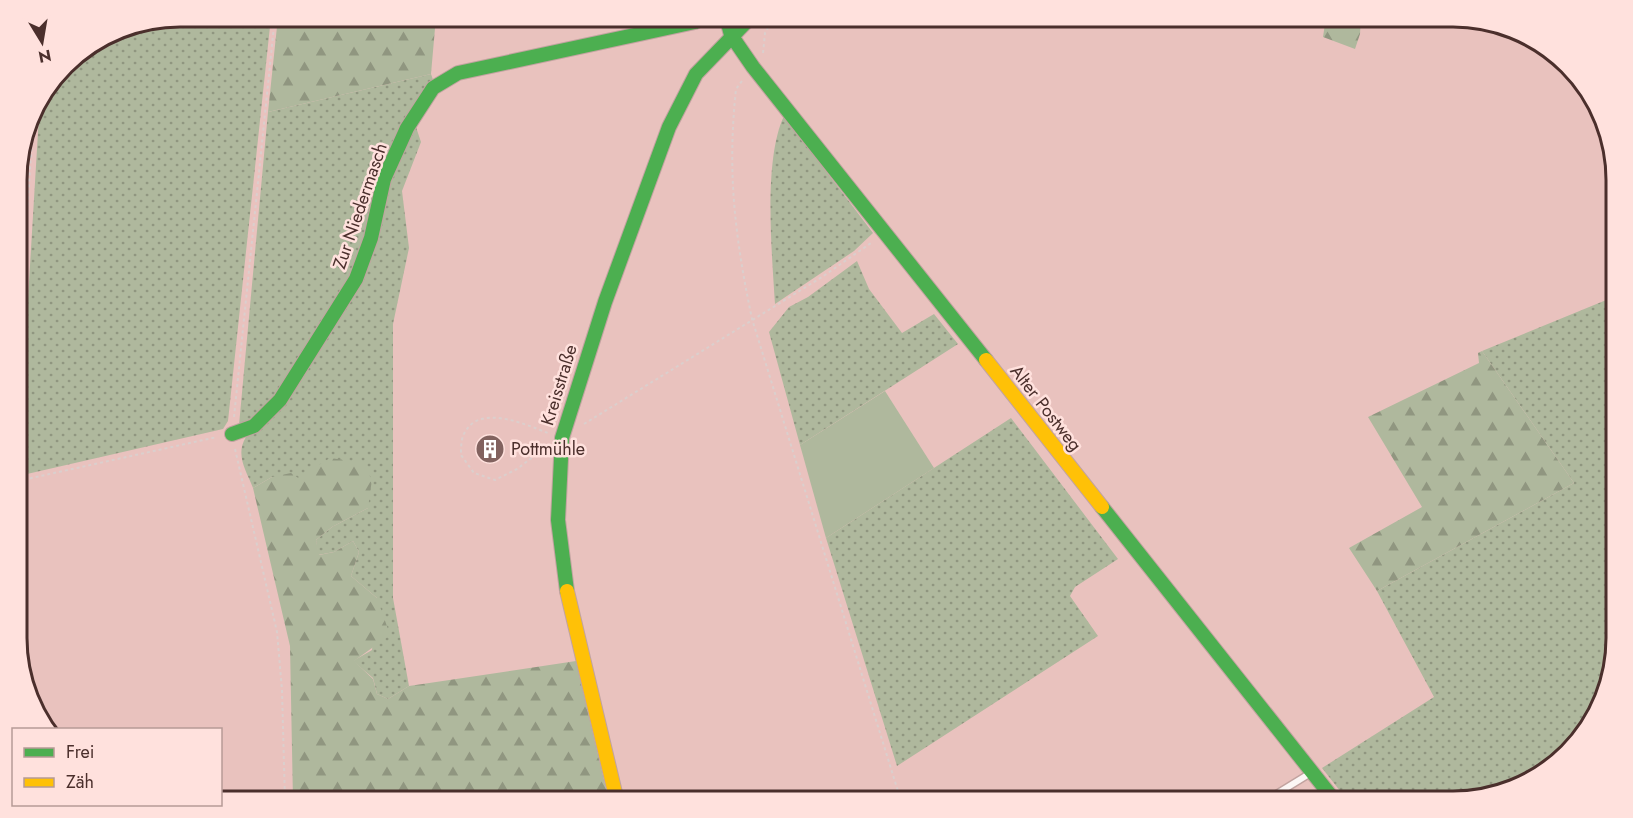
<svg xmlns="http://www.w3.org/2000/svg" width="1633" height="818" font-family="Jost,sans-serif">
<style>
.grass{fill:url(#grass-dots)}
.forest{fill:url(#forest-firs)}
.pitch{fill:#afb89d}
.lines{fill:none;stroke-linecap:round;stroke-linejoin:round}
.lane-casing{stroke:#c2a3a0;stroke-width:9}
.fast-casing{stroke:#c2a3a0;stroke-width:16}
.slow-casing{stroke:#c2a3a0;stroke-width:16}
.path{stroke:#dbcfcd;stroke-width:2;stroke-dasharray:3 3;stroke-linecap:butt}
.lane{stroke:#fcf6f5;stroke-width:6}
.fast{stroke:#4caf50;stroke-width:14}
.slow{stroke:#ffc107;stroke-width:14}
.labels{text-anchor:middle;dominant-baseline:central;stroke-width:5;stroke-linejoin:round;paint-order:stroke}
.street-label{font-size:18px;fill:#4b2f2c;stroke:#ffe1dd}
.poi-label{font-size:18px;fill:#4b2f2c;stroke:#ffe1dd;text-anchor:start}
.rim{fill:none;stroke:#4b2f2c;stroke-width:3}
</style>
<defs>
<pattern id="grass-dots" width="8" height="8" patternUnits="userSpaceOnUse" patternTransform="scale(1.5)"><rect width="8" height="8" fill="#afb89d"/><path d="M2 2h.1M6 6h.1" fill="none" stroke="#909680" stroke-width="1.8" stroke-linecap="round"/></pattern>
<pattern id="forest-firs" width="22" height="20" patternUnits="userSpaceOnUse" patternTransform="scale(1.5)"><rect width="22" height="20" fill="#afb89d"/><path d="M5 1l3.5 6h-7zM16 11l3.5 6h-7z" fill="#909680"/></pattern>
</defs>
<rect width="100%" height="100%" fill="#e9c2be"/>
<path class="grass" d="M180 16 271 17 228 421 223 429 27 474 18 465 40 99 72 57 118 29Z
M431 74 437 91 415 124 421 142 402 191 409 248 393 324V598L409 686 388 699 377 694 373 678 353 661 372 650 377 598 351 576 359 552 353 541 334 552 318 555 316 540 332 527 368 508 304 482 272 477 253 488C246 470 235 455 246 437L239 425 268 112Z
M784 116 873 233 854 251 775 304C772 254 763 160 784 116Z
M857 261 869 289 902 333 934 314 958 344 800 445 769 332 789 307 808 297Z
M1616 296V639L1600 710 1550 767 1531 778 1464 801H1348L1322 768 1434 697 1377 591 1574 483 1482 351Z
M1011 418 1118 559 1075 587 1070 596 1098 636 897 766 826 538Z"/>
<path class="forest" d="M278 17H436L431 74 268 112Z
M1326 17H1361L1360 34 1355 49 1323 37Z
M1482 351 1574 483 1377 591 1349 548 1422 507 1368 417 1479 363 1478 353Z
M330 458 359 462 372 479 368 508 332 527 316 540 319 555 334 552 353 541 359 552 351 576 377 598 390 635 354 661 373 679 377 694 388 699 409 686 576 661 609 801H293L290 646 253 488 272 477 291 473 304 482 309 471Z"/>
<path class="pitch" d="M885 391 934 468 826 538 800 445Z"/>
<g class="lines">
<g class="lane-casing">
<path id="lane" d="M1265 801 1309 774"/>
</g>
<g class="fast-casing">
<path id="fast" d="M726 16 731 35 753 67 986 360
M232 434 254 426 280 400 356 279 371 238 384 179 407 128 433 88 458 73 695 22 706 16
M1102 507 1335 801
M567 591 558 520 562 438 605 302 669 127 696 74 752 16"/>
</g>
<g class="slow-casing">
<path id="slow" d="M986 360 1102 507
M567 591 617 801"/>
</g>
<path class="path" d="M763 53 765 33 774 16
M742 81 736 89C727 173 735 237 752 319L901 801
M17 367 34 107
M234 417 275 16
M584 424 822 277 871 243
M546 447 517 469 495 480 474 473 461 455C461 450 461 441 463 436 477 402 524 424 548 433
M235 449 277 632 282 690 285 801
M18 481 217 437"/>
<use href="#lane" class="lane"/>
<use href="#fast" class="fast"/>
<use href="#slow" class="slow"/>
</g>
<defs>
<g id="building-disc" transform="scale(1.5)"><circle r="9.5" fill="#82625f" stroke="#ffe1dd"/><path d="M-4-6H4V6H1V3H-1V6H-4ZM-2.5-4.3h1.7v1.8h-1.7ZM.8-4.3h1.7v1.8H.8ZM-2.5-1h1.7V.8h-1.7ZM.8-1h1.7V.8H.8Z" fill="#fff"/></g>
</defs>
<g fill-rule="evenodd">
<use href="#building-disc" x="490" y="449"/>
</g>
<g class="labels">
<g class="street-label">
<text transform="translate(360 206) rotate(-71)">Zur Niedermasch</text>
<text transform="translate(559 385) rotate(-73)">Kreisstraße</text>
<text transform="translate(1046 408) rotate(52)">Alter Postweg</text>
</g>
<g class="poi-label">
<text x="511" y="449">Pottmühle</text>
</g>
</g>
<path d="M0 0H1633V818H0ZM180 27H1453A153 153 0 0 1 1606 180V638A153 153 0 0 1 1453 791H180A153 153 0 0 1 27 638V180A153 153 0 0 1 180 27Z" fill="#ffe1dd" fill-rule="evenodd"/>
<path class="rim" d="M180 27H1453A153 153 0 0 1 1606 180V638A153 153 0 0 1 1453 791H180A153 153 0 0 1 27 638V180A153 153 0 0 1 180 27Z"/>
<rect x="12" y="728" width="210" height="78" fill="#ffe1dd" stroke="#b79a96" stroke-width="1.5"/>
<rect x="24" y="748" width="30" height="9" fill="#4caf50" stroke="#b79a96" stroke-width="1.5"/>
<text x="66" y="758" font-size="18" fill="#4b2f2c">Frei</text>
<rect x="24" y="778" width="30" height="9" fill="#ffc107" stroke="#b79a96" stroke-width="1.5"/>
<text x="66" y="788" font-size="18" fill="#4b2f2c">Zäh</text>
<g transform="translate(42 42) rotate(169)" stroke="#ffe1dd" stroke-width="4.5" paint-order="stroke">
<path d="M0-4.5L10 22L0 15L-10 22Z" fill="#4b2f2c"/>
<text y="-9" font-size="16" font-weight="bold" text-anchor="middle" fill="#4b2f2c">N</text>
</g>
</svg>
